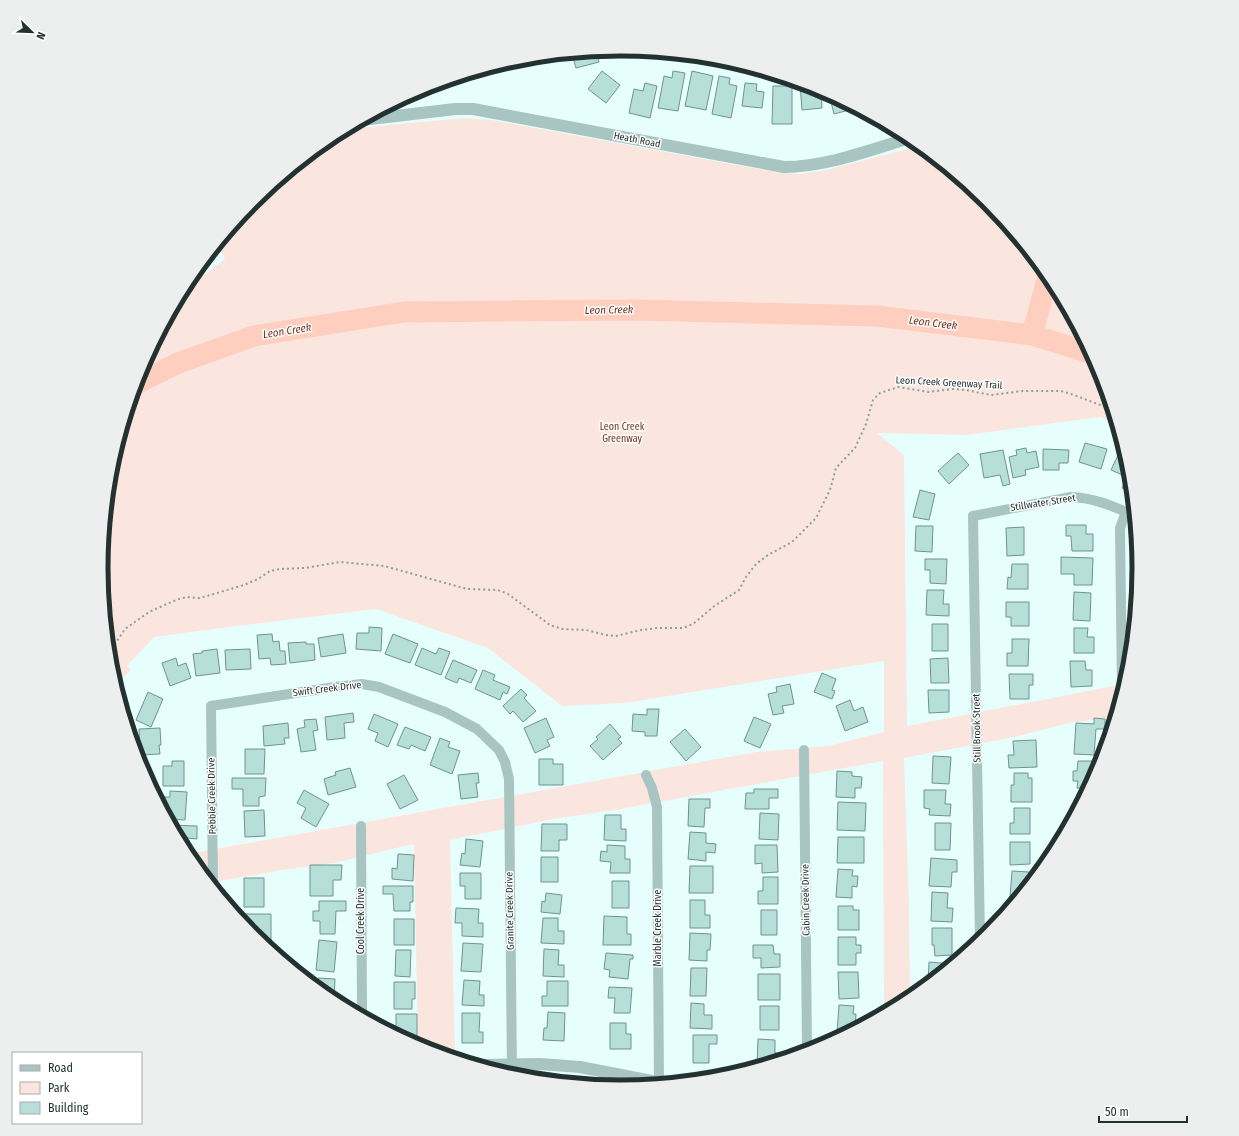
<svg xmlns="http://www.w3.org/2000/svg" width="1239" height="1136" font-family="'Fira Sans Condensed',sans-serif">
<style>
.green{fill:#fae6df}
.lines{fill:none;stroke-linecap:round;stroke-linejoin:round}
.river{stroke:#fecebf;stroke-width:21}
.building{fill:#b7dfda;stroke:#6e938f}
.path{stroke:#8b9f9d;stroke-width:2;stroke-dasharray:2 3;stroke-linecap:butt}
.minor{stroke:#a8c5c2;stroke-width:10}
.tertiary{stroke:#a8c5c2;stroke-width:12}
.labels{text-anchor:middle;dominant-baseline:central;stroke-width:3;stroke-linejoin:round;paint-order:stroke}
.street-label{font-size:10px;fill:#233231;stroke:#fff}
.park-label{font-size:10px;fill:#743018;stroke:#fff}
.water-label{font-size:11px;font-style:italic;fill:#75321a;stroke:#fff}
.rim{fill:none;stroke:#233231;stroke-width:5}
</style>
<rect width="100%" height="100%" fill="#e7fffc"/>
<path class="green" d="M465 118 492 120 770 171 800 174 826 170 919 146 987 201 1051 280 1099 370 1116 424 1100 417 967 435 877 433 904 455 907 726 1124 684 1114 717 1069 723 1015 737 904 758 909 907 910 998 884 1012 883 761 620 809 548 820 450 840 455 1052 438 1053 418 1046 414 844 334 863 282 870 209 883 187 854 756 752 828 746 884 732V661L625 703 562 706 488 648 376 609 245 625 154 637 127 666 131 670 115 685 110 669 101 568 111 467 140 369 182 292 225 259 217 244 253 201 331 136 345 129Z"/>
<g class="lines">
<path class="river" d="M1032 335 1048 276
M136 384 178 363 254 336 404 312 636 310 877 316 1032 335 1090 353"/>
</g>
<path class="building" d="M596 51 599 62 576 68 572 54Z
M602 71 620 85 606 103 588 89Z
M673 71 685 73 678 111 658 108 664 76 672 78Z
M692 71 713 76 706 110 685 106Z
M719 76 730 78 729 84 737 86 731 118 712 114Z
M645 83 657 86 650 118 629 113 634 89 643 91Z
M745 83 757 84 756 91 764 92 762 108 742 106Z
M800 83 821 90 822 108 802 110Z
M773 86H792V124H772Z
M829 94 853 107V109L834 114Z
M1085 443 1107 449 1101 469 1079 462Z
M1026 448 1027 453 1036 451 1039 467 1025 470 1026 475 1013 478 1009 457 1017 455 1016 450Z
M1043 449 1069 450 1068 463H1059V470H1043Z
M1003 450 1010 484 1003 486 1000 475 984 478 980 454Z
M958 453 969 465 949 484 938 471Z
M1119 453 1125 456 1129 467 1130 492 1122 488 1127 477 1111 470Z
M920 490 935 494 929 520 913 517Z
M1066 525H1086V534H1093V551H1072L1071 536H1066Z
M916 526H933L932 552 915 551Z
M1024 527V555L1007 556 1006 528Z
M1061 557 1093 558 1092 585H1074V574H1061Z
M925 559H947L946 584 930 583V570H925Z
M1012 564H1028V589H1007L1008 577 1011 578Z
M927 590H944L943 604H949V616L926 615Z
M1074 592 1091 593 1090 621 1073 620Z
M1006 602H1029V626H1011V617H1006Z
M932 624H948V651H932Z
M369 627 382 628 381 651 356 649 357 633H369Z
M1074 628H1088L1087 637H1094V653H1074Z
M272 634 273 642 279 641 280 651H285L286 664 271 665 270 658 259 659 257 635Z
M343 634 346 653 321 657 318 638Z
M393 634 418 644 410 663 385 654Z
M1012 639H1029L1028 666H1007V653H1012Z
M306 642V644H314L315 660 290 663 288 643Z
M422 648 436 654 439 648 450 652 441 675 415 665Z
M217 649 220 673 196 676 193 654 202 653V651Z
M250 649 251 669 226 670 225 650Z
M176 658 178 666 186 663 191 678 170 686 162 663Z
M948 658 949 683H931L930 659Z
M453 660 477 670 471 683 459 678 457 683 445 678Z
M1070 661H1085L1086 670H1092V686L1071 687Z
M483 670 495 675 493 680 510 687 507 694 503 692 500 700 475 689Z
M822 673 836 679 832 690 835 691 832 699 814 692Z
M1009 674H1033V685H1029V699H1010Z
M790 684 794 704 782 706 784 713 773 715 768 694 777 692 776 687Z
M521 689 527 695 524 698 536 711 523 722 513 711 510 714 503 706Z
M928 690H949V712L929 713Z
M148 692 163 699 151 727 136 720Z
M850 700 854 711 863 707 868 722 845 731 836 706Z
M647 709H659L657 736H645V732L632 731 633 714 647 715Z
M353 713 354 722 344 723 345 738 327 740 325 717Z
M374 714 398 724 388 747 375 741 378 733 368 729Z
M754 717 771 724 760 748 744 741Z
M546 718 554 737 547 740 550 746 535 753 524 728Z
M1094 718 1105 719V729H1096L1094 755 1074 754 1076 723 1094 724Z
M316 719 318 730 313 731 316 750 301 752 297 729 305 727 304 720Z
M288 723 289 738H284L285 744 264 746 263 726Z
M610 724 621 737 618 739 622 743 603 760 590 746 598 739 596 737Z
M405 727 431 737 425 751 411 745 409 749 397 745Z
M160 728 161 745H159L160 754 140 755 139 729Z
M685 729 701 747 686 761 670 742Z
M440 738 450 742 448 747 460 751 452 774 430 765Z
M1036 740 1037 767 1009 768 1008 755H1014L1013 741Z
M245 749H265L264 774H245Z
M933 756 951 757 949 784 932 783Z
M539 759H553V764H563V785H539Z
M172 761H184V786H163V766H172Z
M1078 761H1096V773L1087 788H1077L1078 781H1073V771H1077Z
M350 768 356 787 328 795 324 779 336 775 335 772Z
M837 771 852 772V776L862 777 861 788H855V798L836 797Z
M478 773 479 783H476L478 797 461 799 458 775Z
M1014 773H1028V778H1032V802H1011V785H1014Z
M404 775 418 800 400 809 387 784Z
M232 778H266L265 796 259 797V806H243V789H232Z
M754 789H778V798H769V809H745L746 793H754Z
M304 790 329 804 316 827 301 818 306 808 297 803Z
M924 790H946L945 804H951L950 816 929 815 930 809 924 808Z
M170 791 187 792 185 820 170 819V815H166L161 806V797H170Z
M1077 794 1084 795 1074 813Z
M689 799H710V808H705L704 827 688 826Z
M838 802 866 803 865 831 837 830Z
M1014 808H1030V834H1010V823H1014Z
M264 810 265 836 245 837 244 811Z
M760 813 779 814 778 840 759 839Z
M605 815H621V829H626V841L604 840Z
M935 823H951L950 850H935Z
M542 824H567V840H559V851H541Z
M172 825 197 826V839L187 838 186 851Z
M690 832 706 833V843L716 844 715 853 706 852V861L688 859Z
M838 837H864V863H837Z
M466 839 483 841 480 867 460 865 462 853 465 854Z
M1010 842H1030V864L1010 865Z
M607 845 625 846V859H630V873H610L611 862 600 861 601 851 607 852Z
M755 845H777L778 872 762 873V863L755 864Z
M398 854 414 855 413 881 392 879V868L397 869Z
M541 857H558V882H541Z
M931 858 957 860V872H952L951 887 929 886Z
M310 865H342L341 880H333V896H310Z
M690 866H713V893H689Z
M838 869 853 870 852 876H858L857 887 852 886V898L836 897Z
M1012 871 1029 872 1028 884 1017 898 1010 897Z
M460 873H481V899H465V886H460Z
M763 877H778V904H758V891H763Z
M244 878H264V907H244Z
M612 881H629V908H612Z
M383 886H413V902H410V911H394L393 894H383Z
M932 892 948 893 947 908H953L952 922 931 921Z
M546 893 562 895 560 914 541 912 542 901 545 902Z
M690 900H705V915H710V928H690Z
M319 901H346V911H336L335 934H320V921H313V911H319Z
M838 906H853V910H859V930H838Z
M456 908 479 909 478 923H483V937L462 936V923H455Z
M761 910H777V935H761Z
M244 914H271V940H259L252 935 244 925Z
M604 916 627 917V934H631V945H603Z
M543 918H558V931H564V944L541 943Z
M394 919H414V945H394Z
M932 928H952V955L935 956 934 945H932Z
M690 933 711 934 710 950H707V961L689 960Z
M838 937H856V945H861V953H856V965H838Z
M319 940 337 942 334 972 316 970Z
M463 943 483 944 481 972 461 971Z
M753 945H773L774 954H780V967L761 968V958H753Z
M544 949 559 950 558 965H564V977L543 976Z
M396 950H411L410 977 395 976Z
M606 953 633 955V959H630L628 979 609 977 610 970 604 969Z
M929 962 952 964 928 983Z
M691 968H707L706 996H690Z
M838 972H858L859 998 839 999Z
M758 974H780V1000H758Z
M318 978 335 979 334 1001 318 988Z
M464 980 480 981 479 995H484V1006L462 1005Z
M547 981H568V1006H542V996H547Z
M394 982H415V999H412V1009H394Z
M609 987 632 988 630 1013H614L615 998H608Z
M691 1003 704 1004V1015H712V1029L690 1028Z
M839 1005 854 1006 853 1014H856L855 1028 844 1034 837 1033Z
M760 1006H779V1030H760Z
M548 1012 565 1013 564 1041 543 1040 544 1028H547Z
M462 1013H480L479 1032H483V1043H462Z
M396 1014H417V1043H412L396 1034Z
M610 1023H626V1034H631V1049H610Z
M693 1035H717V1044H709V1063H693Z
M758 1039 775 1040V1053H779V1059L763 1064H757Z"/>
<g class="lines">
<path class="path" d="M109 653 125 629 149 612 176 600 186 597 199 598 207 596 244 585 258 579 270 571 280 569 305 568 340 562 384 566 467 589 498 590 508 594 550 625 562 629 586 630 606 635 616 636 641 630 658 628H683L693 624 713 607 739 590 746 577 756 564 768 555 792 542 816 518 830 490 836 468 855 448 866 424 873 400 880 393 898 387 929 392 953 389 966 390 991 395 1023 391H1061L1074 395 1111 409"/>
<path class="minor" d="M1122 692 1120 528 1126 512
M804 750 807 1051
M646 775 652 788 657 807 659 1083
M361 826 362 1016
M213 887 211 706 335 687 362 684 379 687 445 712 477 729 499 750 505 762 509 779 512 1075
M980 941 973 516 1071 497C1095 498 1112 506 1133 515"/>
<path class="tertiary" d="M362 120 455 109H473L784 167C826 167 870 150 910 138
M480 1065 540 1064 580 1067 662 1083"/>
</g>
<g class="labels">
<g class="street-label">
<text transform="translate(637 140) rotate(11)">Heath Road</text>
<text transform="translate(949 383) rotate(3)">Leon Creek Greenway Trail</text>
<text transform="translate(1043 503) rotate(-9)">Stillwater Street</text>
<text transform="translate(327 689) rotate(-7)">Swift Creek Drive</text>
<text transform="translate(977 728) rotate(-91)">Still Brook Street</text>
<text transform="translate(212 796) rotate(-91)">Pebble Creek Drive</text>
<text transform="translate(806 900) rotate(-91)">Cabin Creek Drive</text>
<text transform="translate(510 911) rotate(-91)">Granite Creek Drive</text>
<text transform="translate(361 921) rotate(-90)">Cool Creek Drive</text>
<text transform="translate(658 928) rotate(-90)">Marble Creek Drive</text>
</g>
<g class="park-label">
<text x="622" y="427">Leon Creek<tspan x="622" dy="12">Greenway</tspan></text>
</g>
<g class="water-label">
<text transform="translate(609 310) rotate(-1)">Leon Creek</text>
<text transform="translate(933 323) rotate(7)">Leon Creek</text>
<text transform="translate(287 331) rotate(-9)">Leon Creek</text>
</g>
</g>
<path d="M0 0H1239V1136H0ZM108 568a512 512 0 1 1 1024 0a512 512 0 1 1-1024 0Z" fill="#edefef" fill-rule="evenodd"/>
<path class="rim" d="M108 568a512 512 0 1 1 1024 0a512 512 0 1 1-1024 0Z"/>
<rect x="12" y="1052" width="130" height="72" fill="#ffffff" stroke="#a7adad"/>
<rect x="20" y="1065" width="20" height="6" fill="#a8c5c2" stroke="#a7adad"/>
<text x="48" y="1072" font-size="12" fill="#233231">Road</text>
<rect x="20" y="1082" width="20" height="12" fill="#fae6df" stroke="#a7adad"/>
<text x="48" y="1092" font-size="12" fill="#233231">Park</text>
<rect x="20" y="1102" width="20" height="12" fill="#b7dfda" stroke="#a7adad"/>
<text x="48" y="1112" font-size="12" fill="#233231">Building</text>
<g transform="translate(32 32) rotate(113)" stroke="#ffffff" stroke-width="3" paint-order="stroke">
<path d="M0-3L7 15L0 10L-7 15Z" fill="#233231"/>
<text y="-6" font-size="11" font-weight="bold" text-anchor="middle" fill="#233231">N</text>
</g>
<path d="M1099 1116v6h88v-6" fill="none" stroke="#233231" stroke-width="2"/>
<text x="1105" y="1116" font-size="12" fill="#233231" stroke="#ffffff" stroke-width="3" paint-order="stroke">50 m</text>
</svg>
